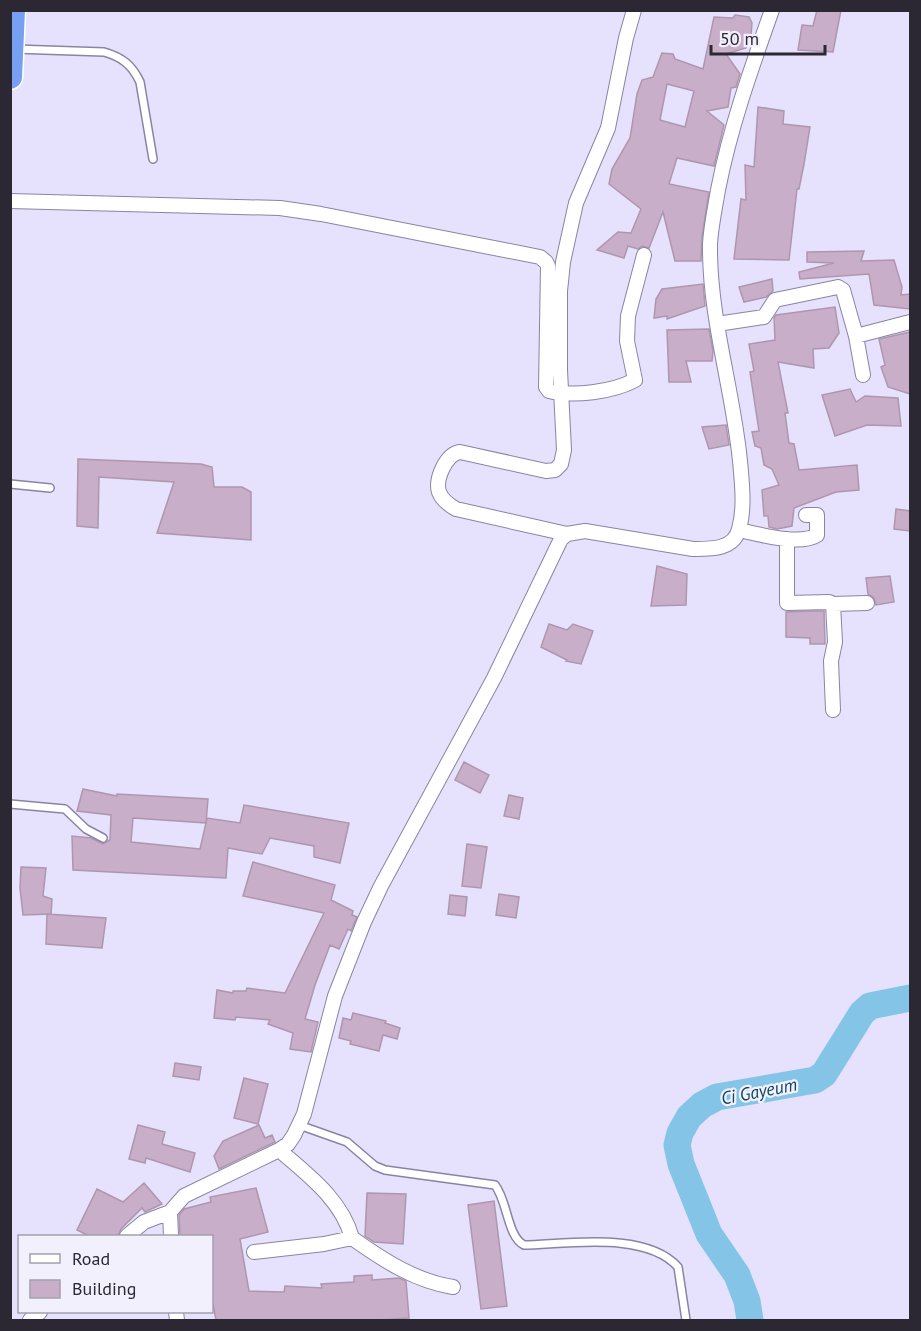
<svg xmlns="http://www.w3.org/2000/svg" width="921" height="1331" font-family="'PT Sans',sans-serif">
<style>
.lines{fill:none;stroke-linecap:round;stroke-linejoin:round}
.river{stroke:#84c5e7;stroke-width:27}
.building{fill:#c8aec8;stroke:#af96af;stroke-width:1.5;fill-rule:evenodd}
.service-casing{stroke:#8a84a3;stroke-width:10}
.minor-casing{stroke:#8a84a3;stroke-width:16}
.trunk-casing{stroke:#fff;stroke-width:27}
.service{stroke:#fff;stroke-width:7}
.minor{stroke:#fff;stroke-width:14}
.trunk{stroke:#779ff2;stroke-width:24}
.labels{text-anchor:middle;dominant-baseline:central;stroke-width:4.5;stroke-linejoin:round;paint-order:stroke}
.water-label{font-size:18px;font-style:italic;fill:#0e455c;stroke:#f3f0fe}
</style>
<rect width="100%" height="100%" fill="#e6e1fc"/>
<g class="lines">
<path class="river" d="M750 1320 747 1301 737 1275 709 1234 681 1164 677 1145 680 1133 689 1117 702 1105 717 1097 815 1080 824 1074 862 1013 870 1006 910 998"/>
</g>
<path class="building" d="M817 10H841L833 52 798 50 802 25 813 26Z
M735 15 749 17 752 23 751 35 746 48 726 54 740 74 736 87 731 88 728 107 707 111 724 125 714 166 677 158 669 184 709 192 702 237 701 261H675L663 212 649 248 642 246 638 249 628 246 624 258 597 250 618 232 631 233 641 209 609 184 612 169 630 138 637 94 642 80 653 77 662 53 673 54 675 59 703 69 714 17 733 18ZM667 84 694 91 685 127 660 120Z
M758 107 784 111 783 124 810 127 804 164 799 189H797L789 260 734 259 741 199 746 200 745 165 754 167Z
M864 251 861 261 894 260 902 287 901 295 910 294V309L874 305 869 274 800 279 799 272 834 263 807 262V252Z
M772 279 773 291 766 297 744 302 739 287Z
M703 284 705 306 667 319V316L654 318 656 299 662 289Z
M835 307 839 333 829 348 813 349 814 368 778 362 788 413H785L789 443 794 444 799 470 857 465 859 490 836 492 794 508 792 526 777 529 769 527 768 516H764L762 490 779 485 772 469 764 465 761 448 755 446 752 432 759 431 750 372 754 371 749 344 775 340 774 318 776 315Z
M709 329 713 351 712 361H686L691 382H669L667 330Z
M910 332V394L888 387 881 367 885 365 879 339Z
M850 389 856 402 865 396 898 398 901 426 867 425 835 436 822 395Z
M726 425 729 445 709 449 702 427Z
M78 459 201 464 212 467 214 487H242L251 492V540L157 533 174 482 99 477 98 528 77 526Z
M896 509 910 511V531L894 529Z
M657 566 687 574 686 605 651 606Z
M890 576 894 602 876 605 874 598 868 594 866 578Z
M810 611H824L825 644H810V638L786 637V612Z
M549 624 567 630 573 624 593 631 581 664 566 661 567 660 541 647Z
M464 762 489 775 480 793 455 780Z
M83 789 117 796V794L208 799 206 823 207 818 240 823 244 805 349 823 340 863 314 857V846L270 838 262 854 228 848 226 878 73 870 72 836 91 838 103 844 110 840 111 815 77 811ZM133 818 206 823 200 849 131 842Z
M509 795 523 798 519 819 504 816Z
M467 844 487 847 481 888 462 886Z
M253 862 335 885 331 900 353 911 352 915 357 917 351 931 348 929 339 949 330 945 315 985 305 1019 318 1022 311 1052 290 1049 293 1033 268 1024 270 1020 236 1017 235 1020 214 1018 217 990 233 993V991H246L247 988 285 993 324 913 243 896Z
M21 867 46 868 43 896 52 899 51 914 23 915 20 888Z
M499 894 519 897 516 918 496 915Z
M450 895 467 897 465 916 448 914Z
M47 914 106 918 102 948 46 944Z
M353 1013 386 1021 385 1023 400 1028 397 1039 383 1035 379 1051 350 1044 351 1041 339 1038 343 1018 351 1020Z
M175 1063 201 1067 199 1080 173 1076Z
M244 1078 268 1084 258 1124 234 1118Z
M138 1125 165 1132 162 1144 195 1153 190 1172 146 1158 145 1163 129 1159Z
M259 1125 265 1138 272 1135 275 1142 219 1169 214 1156 223 1141Z
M144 1183 162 1204 145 1212 142 1208 121 1229 118 1236H89L77 1230 97 1189 123 1202Z
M256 1188 268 1232 240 1239 249 1291 284 1292 285 1286 322 1288 321 1284 354 1282V1276L372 1275V1280L399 1278 406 1281 409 1318 378 1320H216L212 1299V1236H180L179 1215 184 1209 211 1202 210 1197Z
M367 1193 406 1194 403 1244 374 1242 365 1236Z
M494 1201 507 1306 481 1309 468 1205Z"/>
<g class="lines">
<g class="service-casing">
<path id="service" d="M14 49 104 52C122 57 132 65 140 82L153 159
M10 484 50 488
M10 804 65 809 86 829 103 838
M299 1125 347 1142 375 1166 385 1170 495 1185C508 1202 507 1236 524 1245 568 1244 646 1231 678 1267L686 1320"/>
</g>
<g class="minor-casing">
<path id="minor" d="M10 201 280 208 321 214 540 257 546 262 548 266 546 387 549 391C573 397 613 392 635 380L627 341 628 316 644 255
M717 324 764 317 775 300 838 287 843 290 856 336 910 322
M856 336 863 375
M739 530C758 534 800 546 817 535V515H806
M567 534 456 509C449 505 442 500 439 492 435 479 446 454 460 452L546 471 555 470 561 464 564 450 560 370V291L563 262 576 203 608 128 626 38 634 10
M787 539V603L829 602 833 604 835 642 831 661 833 710
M833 604 867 603
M170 1212 171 1236
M127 1236 144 1222 170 1212 184 1196 279 1150 288 1144 294 1135 304 1114 335 996 364 922 381 886 494 678 561 539 567 534 585 531 693 549C710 549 734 550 739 529 745 508 742 483 740 461 733 389 709 317 710 244 711 226 715 208 718 190 730 128 751 69 772 10
M352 1238C383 1260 415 1281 453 1287
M254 1252 324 1244 352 1238C342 1200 308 1175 279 1150
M176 1312 177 1320
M30 1320 40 1312"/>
</g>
<g class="trunk-casing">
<path id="trunk" d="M10 77 13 10"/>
</g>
<use href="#service" class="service"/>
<use href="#minor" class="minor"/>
<use href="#trunk" class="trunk"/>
</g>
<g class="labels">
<g class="water-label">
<text transform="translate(759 1091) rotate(-11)">Ci Gayeum</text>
</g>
</g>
<rect width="921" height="1331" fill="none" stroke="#2b2834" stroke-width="24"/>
<rect x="18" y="1235" width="195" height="78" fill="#f3f0fe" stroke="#a3a0ad" stroke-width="1.5"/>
<rect x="30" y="1254" width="30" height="9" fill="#ffffff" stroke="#a3a0ad" stroke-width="1.5"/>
<text x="72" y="1265" font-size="18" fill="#2b2834">Road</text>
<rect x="30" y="1280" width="30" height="18" fill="#c8aec8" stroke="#a3a0ad" stroke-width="1.5"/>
<text x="72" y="1295" font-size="18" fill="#2b2834">Building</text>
<path d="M711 45v9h114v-9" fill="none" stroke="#2b2834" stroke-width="3"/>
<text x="720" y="45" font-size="18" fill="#2b2834" stroke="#f3f0fe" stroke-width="4.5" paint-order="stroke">50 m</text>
</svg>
